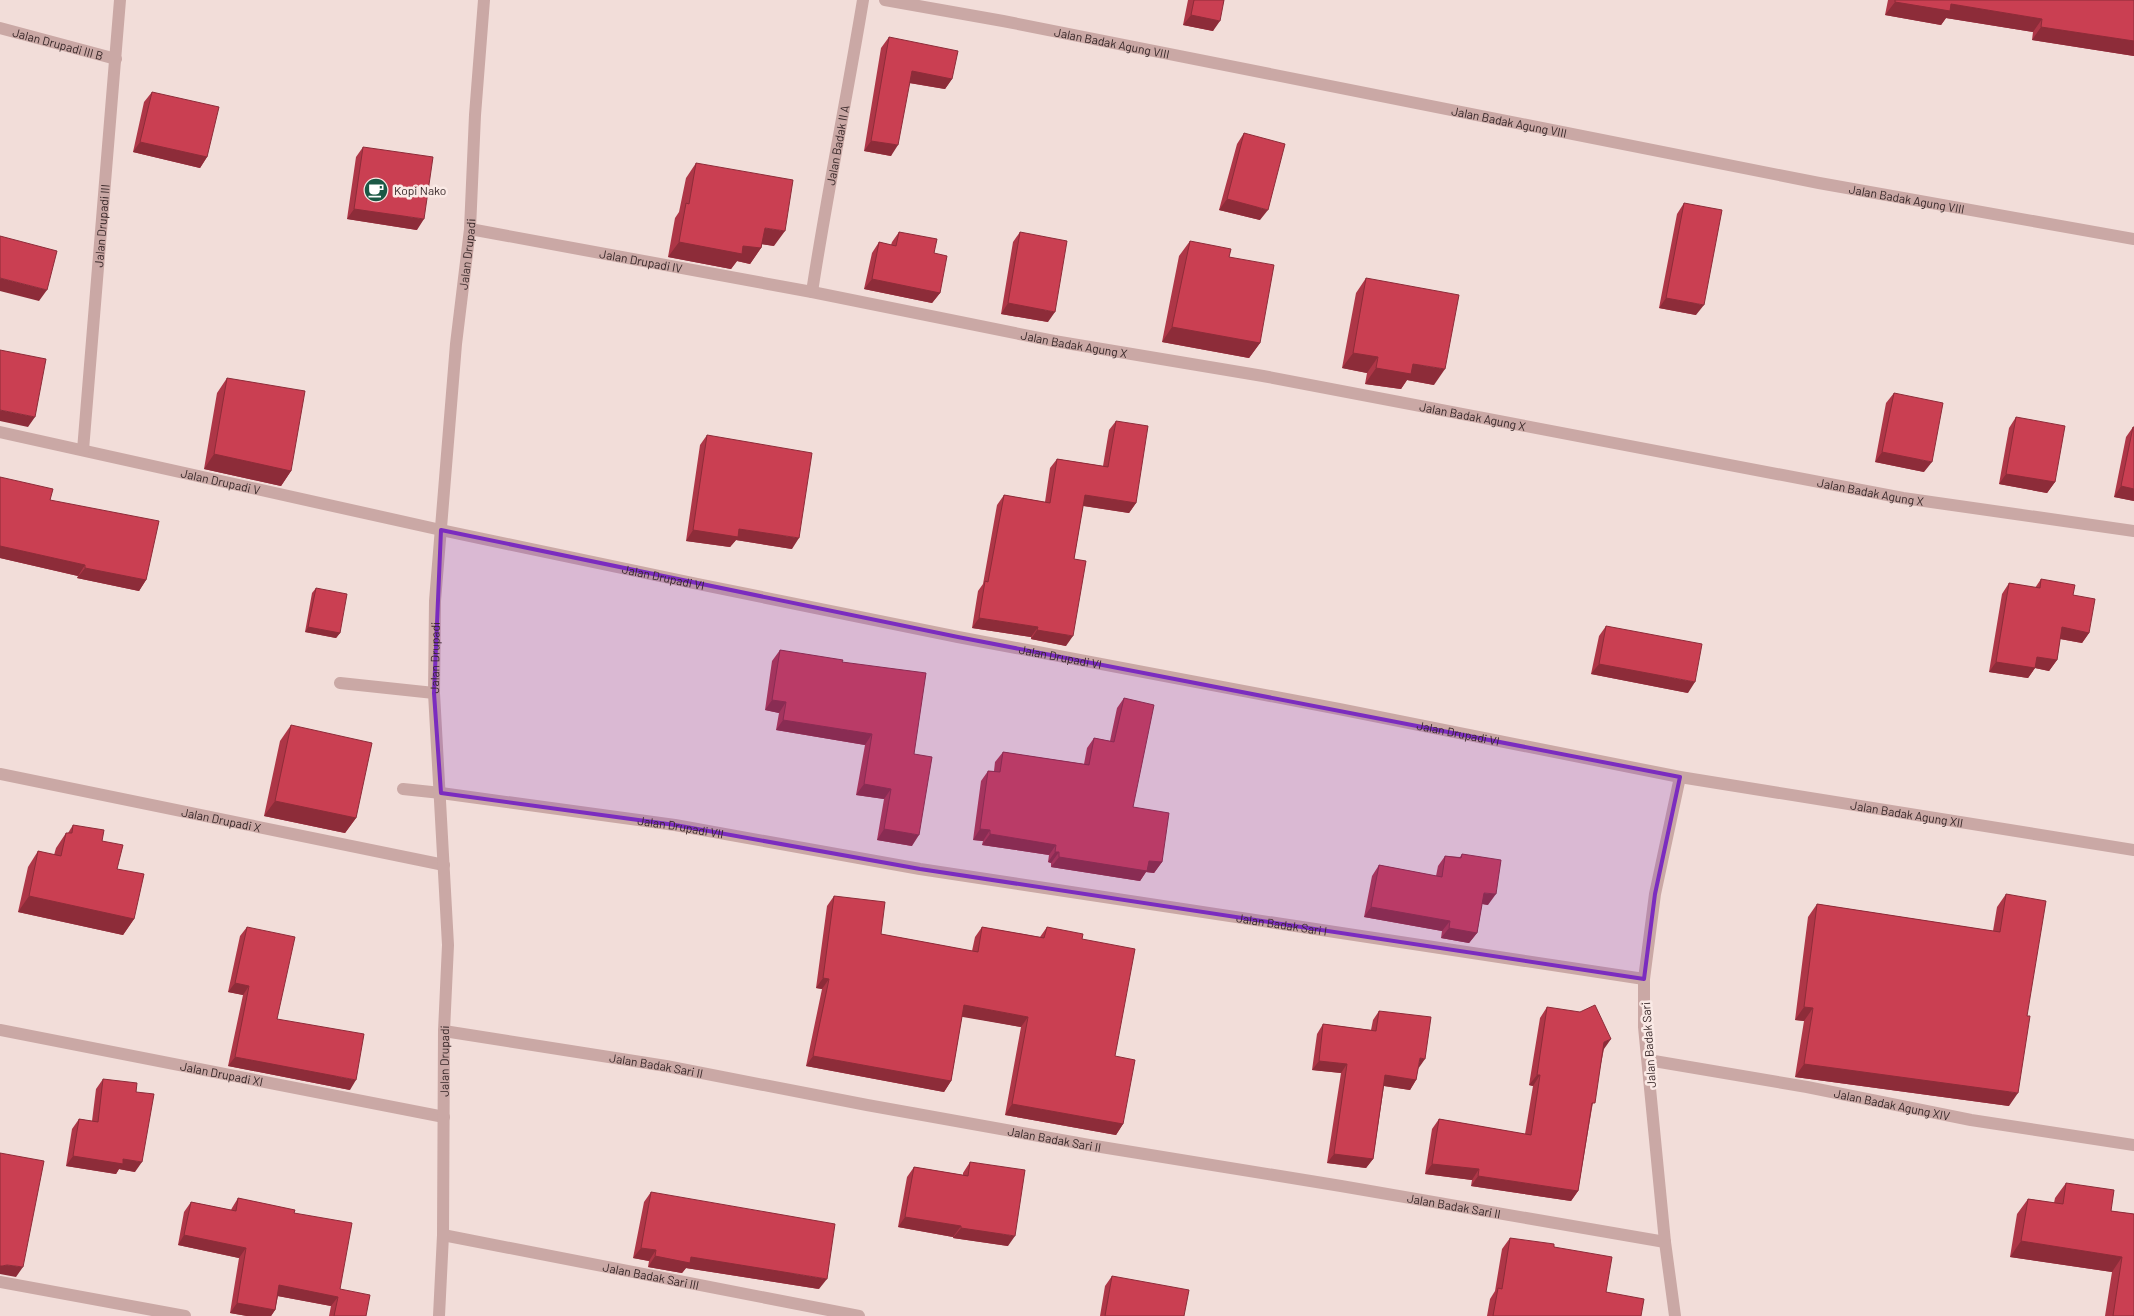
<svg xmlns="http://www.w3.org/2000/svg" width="2134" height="1316" font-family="Barlow,sans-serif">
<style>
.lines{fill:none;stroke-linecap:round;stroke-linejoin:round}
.service{stroke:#caa8a5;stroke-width:12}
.minor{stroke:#caa8a5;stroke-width:12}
.tertiary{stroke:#caa8a5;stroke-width:12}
.wall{fill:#ae3647}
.shaded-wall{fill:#8d2c39}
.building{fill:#ca3f52;stroke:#8d2c39}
.marked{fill:#7b2cbf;fill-opacity:0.2;stroke:#7b2cbf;stroke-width:4;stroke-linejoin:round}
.labels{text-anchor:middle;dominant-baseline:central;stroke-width:5;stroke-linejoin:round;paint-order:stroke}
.street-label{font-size:12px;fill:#362627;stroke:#fae9e5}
.poi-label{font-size:12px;fill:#362627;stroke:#fae9e5;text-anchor:start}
</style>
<rect width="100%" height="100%" fill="#f2ddd9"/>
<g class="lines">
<path class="service" d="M340 683 434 693
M403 789 441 793"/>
<g class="minor">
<path id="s1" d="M885 0 1003 21 1819 183 2134 239"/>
<path id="s2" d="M0 28 116 59"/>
<path id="s3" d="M470 229 812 292 1054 341 1263 376 1903 498 2134 531"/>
<path id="s4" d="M812 292C827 194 847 97 863 0"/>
<path id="s5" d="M0 432 441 530 693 583 958 637 1339 709 1680 777 2134 850"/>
<path id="s6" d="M83 450 120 0"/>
<path id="s7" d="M0 774 444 865"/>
<path id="s8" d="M441 793 675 825 920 869 1644 979"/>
<path id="s9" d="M0 1030 444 1117"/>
<path id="s10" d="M444 1031 666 1066 867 1105 1089 1145 1341 1186 1665 1242"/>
<path id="s11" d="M1648 1060 1807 1087 1971 1120 2134 1145"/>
<path id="s12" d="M443 1235 859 1316"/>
<path d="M0 1282 185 1316"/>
<path d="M1675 1316 1665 1242 1644 1027V979L1655 894 1680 777"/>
</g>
<path class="tertiary" id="s13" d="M439 1316 443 1235 444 1031 448 945 434 693 435 601 456 344 470 229 475 115 484 0"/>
</g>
<path class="wall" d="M1188 0H1224L1213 31 1183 25Z
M1888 0H2134V56L2032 40 2033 32 1946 18 1941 25 1885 15Z
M889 37 952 79 945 89 909 83 891 156 864 151 881 48Z
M152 92 207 157 200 168 133 152 144 102Z
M1244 133 1260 220 1219 210 1237 144Z
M363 147 417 230 347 219 356 157Z
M696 163 774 246 762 244 761 248 750 264 737 261 731 269 668 257 675 218 679 212 686 178Z
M1684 203 1696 315 1659 308 1677 214Z
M899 232 934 253 940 293 932 303 864 289 872 253 879 242 891 245 892 242Z
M1020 232 1048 322 1001 314 1013 242Z
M1190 241 1260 343 1249 358 1162 342 1179 256Z
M1366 278 1434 385 1407 380 1401 389 1365 384 1367 373 1342 368 1356 293Z
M227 378 291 471 281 486 204 469 217 393Z
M1894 393 1924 472 1875 462 1886 403Z
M2016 417 2055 482 2047 493 1999 484 2009 428Z
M1116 421 1136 503 1129 513 1083 506 1074 559 1066 646 1031 639V637L972 628 978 591 983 584 997 505 1004 495 1045 502 1050 468 1057 459 1103 466 1109 430Z
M2133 427 2134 501 2114 497 2126 437Z
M707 435 792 549 736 540 730 547 686 541 700 445Z
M0 477 50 500 146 580 139 591 77 578 78 576 0 558Z
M2041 579 2073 595 2089 633 2082 643 2060 639 2057 660 2049 671 2035 668 2028 678 1989 672 2002 594 2009 583 2035 588Z
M316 588 340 633 336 638 305 632 312 593Z
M1606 626 1688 693 1591 674 1599 636Z
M780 650 842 662 914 754 912 846 877 840 884 799 856 795 865 745 776 730 779 713 765 710 772 661Z
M1124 698 1133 807 1162 862 1154 873 1146 872 1140 881 1051 867V863L1048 862 1049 855 982 845 983 841 973 840 981 781 988 771H994L995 762 1003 752 1084 764 1087 748 1094 738 1110 741 1117 708Z
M291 725 356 818 345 833 264 816 280 741Z
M73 825 102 841 117 869 134 919 123 935 18 912 28 867 38 851 54 855 56 848 66 833H68Z
M1462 854 1488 905 1482 904 1477 933 1469 943 1441 938 1442 931 1364 917 1372 876 1379 865 1436 876 1438 866 1445 856 1460 857Z
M2006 894 2009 1106 1795 1077 1804 1021 1795 1020 1808 917 1817 904 1993 931 1997 907Z
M834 896 881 934 972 951 975 937 982 927 1040 937 1047 927 1082 939 1115 1056 1123 1124 1116 1135 1005 1115 1021 1027 962 1016 951 1081 944 1092 806 1066 822 989 816 988 827 906Z
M247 927 277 1019 350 1090 228 1066 243 995 228 992 240 936Z
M1547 1007 1604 1049 1592 1108 1578 1191 1571 1201 1471 1186 1472 1180 1425 1174 1432 1129 1439 1119 1525 1134 1533 1086 1529 1085 1540 1018Z
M1379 1011 1418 1068 1416 1080 1410 1090 1384 1086 1373 1159 1366 1168 1327 1163 1341 1073 1312 1070 1317 1034 1323 1024 1371 1030 1373 1020Z
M103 1079 136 1092 135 1172 119 1169 116 1174 66 1166 72 1129 79 1119 92 1121 96 1089Z
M970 1162 1008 1246 953 1238V1237L898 1227 907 1177 914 1167 963 1175V1173Z
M2066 1183 2111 1211 2134 1214V1316H2105L2112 1272 2010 1257 2017 1214 2028 1199 2054 1203 2055 1198Z
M651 1192 819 1289 686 1268 682 1273 648 1267 649 1261 633 1258 644 1202Z
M238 1198 294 1213 340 1289 366 1316H329L331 1306 278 1296 275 1310 271 1316H247L230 1313 239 1258 178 1245 184 1212 191 1202 231 1210 232 1208Z
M1510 1238 1554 1247 1606 1292 1641 1316H1487L1490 1299 1495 1291 1502 1249Z
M1112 1276 1184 1316H1100L1105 1286Z"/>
<path class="shaded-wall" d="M1895 2 1951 4 2042 19 2033 32 1946 18 1941 25 1885 15Z
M1191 15 1220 21 1213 31 1183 25Z
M2041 27 2134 41V56L2032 40Z
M912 71 952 79 945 89 904 82Z
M871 141 898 145 891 156 864 151Z
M140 142 207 157 200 168 133 152Z
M1227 199 1268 210 1260 220 1219 210Z
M354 209 424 219 417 230 347 219Z
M765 228 785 231 774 246 754 243Z
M679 242 743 246 761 248 750 264 737 261 731 269 668 257Z
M0 278 47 290 39 301 0 291Z
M872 279 940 293 932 303 864 289Z
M1666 298 1704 305 1696 315 1659 308Z
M1008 303 1055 312 1048 322 1001 314Z
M1172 327 1260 343 1249 358 1162 342Z
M1353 353 1378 357 1367 373 1342 368Z
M1413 364 1445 369 1434 385 1407 380 1401 389 1365 384 1376 368Z
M0 410 35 417 28 427 0 421Z
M1882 452 1932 462 1924 472 1875 462Z
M214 454 291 471 281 486 204 469Z
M2006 474 2055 482 2047 493 1999 484Z
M2121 486 2134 489V501L2114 497Z
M1085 495 1136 503 1129 513 1078 505Z
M739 529 799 538 792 549 736 540 730 547 686 541 693 530Z
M0 546 85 565 78 576 0 558Z
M85 568 146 580 139 591 77 578Z
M979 618 1038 627 1031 637 972 628Z
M308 627 340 633 336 638 305 632Z
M2062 627 2089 633 2082 643 2055 638Z
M1037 630 1073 636 1066 646 1031 639Z
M2037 657 2057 660 2049 671 2035 668 2028 678 1989 672 1996 662Z
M1599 664 1695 682 1688 693 1591 674Z
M772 700 786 702 779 713 765 710Z
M783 720 872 734 865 745 776 730Z
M864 784 891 789 884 799 856 795Z
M275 801 356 818 345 833 264 816Z
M884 829 919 835 912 846 877 840Z
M980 829 990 830 983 841 973 840Z
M990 834 1056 845 1049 855 982 845Z
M1055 852H1059L1051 863 1048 862Z
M1059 857 1149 861 1162 862 1154 873 1146 872 1140 881 1051 867Z
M1484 893 1496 894 1488 905 1477 903Z
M29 896 134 919 123 935 18 912Z
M1371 907 1450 921 1442 931 1364 917Z
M1449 928 1477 933 1469 943 1441 938Z
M823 978 829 979 822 989 816 988Z
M235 983 249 986 243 995 228 992Z
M964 1005 1028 1017 1021 1027 957 1016Z
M1804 1007 1813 1008 1804 1021 1795 1020Z
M1611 1039 1604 1049 1597 1053 1604 1042Z
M813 1056 951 1081 944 1092 806 1066Z
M235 1057 356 1080 350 1090 228 1066Z
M1420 1058 1425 1059 1418 1069Z
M1319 1061 1347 1064 1341 1073 1312 1070Z
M1804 1064 2018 1093 2009 1106 1795 1077Z
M1385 1075 1416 1080 1410 1090 1378 1085Z
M1537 1075H1540L1533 1086 1529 1085Z
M1012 1104 1123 1124 1116 1135 1005 1115Z
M1334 1154 1373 1159 1366 1168 1327 1163Z
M73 1156 123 1159 142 1162 135 1172 119 1169 116 1174 66 1166Z
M1432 1164 1479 1169 1472 1180 1425 1174Z
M1478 1176 1578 1191 1571 1201 1471 1186Z
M905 1217 961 1226 953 1237 898 1227Z
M961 1228 1015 1236 1008 1246 953 1238Z
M184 1235 246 1248 239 1258 178 1245Z
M2021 1241 2122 1257 2112 1272 2010 1257Z
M641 1248 656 1250 649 1261 633 1258Z
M655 1256 691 1257 827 1279 819 1289 686 1268 682 1273 648 1267Z
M7 1265 23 1267 16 1277 0 1274V1266Z
M279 1285 338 1297 331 1306 272 1295Z
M237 1303 275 1310 271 1316H247L230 1313Z"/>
<path class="building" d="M1194 0H1224L1220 21 1191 15Z
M1895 0H2134V41L2041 27 2042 19 1951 4 1950 11 1895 2Z
M889 37 958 51 952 79 912 71 898 145 871 141Z
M152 92 219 107 207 157 140 142Z
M1244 133 1285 144 1268 210 1227 199Z
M363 147 433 157 424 219 354 209Z
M696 163 793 180 785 231 765 228 761 248 743 246 742 254 679 242 686 203 689 204Z
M1684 203 1722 210 1704 305 1666 298Z
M899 232 937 239 934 253 947 256 940 293 872 279 879 242 896 246Z
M1020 232 1067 241 1055 312 1008 303Z
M0 236 57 251 47 290 0 278Z
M1190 241 1231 249 1229 257 1274 265 1260 343 1172 327Z
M1366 278 1459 295 1445 369 1413 364 1411 374 1376 368 1378 357 1353 353Z
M0 350 46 359 35 417 0 410Z
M227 378 305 391 291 471 214 454Z
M1894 393 1943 403 1932 462 1882 452Z
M2016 417 2065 426 2055 482 2006 474Z
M1116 421 1148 426 1136 503 1085 495 1074 559 1086 561 1073 636 1037 630 1038 627 979 618 985 581 988 582 1004 495 1050 503 1057 459 1108 467Z
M2133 427H2134V489L2121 486Z
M707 435 812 453 799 538 739 529 738 537 693 530Z
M0 477 53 489 50 500 159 521 146 580 85 568V565L0 546Z
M2041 579 2075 585 2073 595 2095 599 2089 633 2062 627 2057 660 2037 657 2035 668 1996 662 2009 583 2040 588Z
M316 588 347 594 340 633 308 627Z
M1606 626 1702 644 1695 682 1599 664Z
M780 650 843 660 842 662 926 673 914 754 932 757 919 835 884 829 891 789 864 784 872 734 783 720 786 702 772 700Z
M1124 698 1154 705 1133 807 1169 813 1162 862 1149 861 1147 871 1059 857V852H1055L1056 845 990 834V830L980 829 988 771 1000 772 1003 752 1089 765 1094 738 1114 742Z
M291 725 372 743 356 818 275 801Z
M73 825 104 830 102 841 123 845 117 869 144 874 134 919 29 896 38 851 61 856 66 833H72Z
M1462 854 1501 860 1496 894 1484 893 1477 933 1449 928 1450 921 1371 907 1379 865 1442 877 1445 856 1461 858Z
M2006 894 2046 901 2027 1016H2030L2018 1093 1804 1064 1813 1008 1804 1007 1817 904 2000 932Z
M834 896 885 902 881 934 978 952 982 927 1044 938 1047 927 1083 934 1082 939 1135 949 1115 1056 1135 1060 1123 1124 1012 1104 1028 1017 964 1005 951 1081 813 1056 829 979 823 978Z
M247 927 295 937 277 1019 364 1034 356 1080 235 1057 249 986 235 983Z
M1595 1005 1611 1039 1604 1042 1595 1103H1592L1578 1191 1478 1176 1479 1169 1432 1164 1439 1119 1531 1135 1540 1075H1537L1547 1007 1580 1012Z
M1379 1011 1431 1017 1425 1059 1420 1058 1416 1080 1385 1075 1373 1159 1334 1154 1347 1064 1319 1061 1323 1024 1376 1031Z
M103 1079 137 1083 136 1092 154 1094 142 1162 123 1159V1164L73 1156 79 1119 98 1122Z
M0 1153 44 1161 23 1267 7 1265 2 1266H0Z
M970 1162 1025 1170 1015 1236 961 1228V1226L905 1217 914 1167 968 1176Z
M2066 1183 2114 1190 2111 1211 2134 1214V1316H2113L2122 1257 2021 1241 2028 1199 2063 1204Z
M651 1192 835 1224 827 1279 691 1257 690 1263 655 1256 656 1250 641 1248Z
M238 1198 295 1210 294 1213 352 1223 340 1289 370 1295 366 1316H334L338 1297 279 1285 275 1310 237 1303 246 1248 184 1235 191 1202 236 1211Z
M1510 1238 1554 1244V1247L1612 1257 1606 1292 1644 1299 1641 1316H1493L1498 1288 1502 1289Z
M1112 1276 1189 1290 1184 1316H1105Z"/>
<path class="marked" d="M441 530 958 637 1680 777 1655 894 1644 979 920 869 675 825 441 793 434 693Z"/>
<defs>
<g id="cafe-disc" transform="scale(1.25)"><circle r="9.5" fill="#1b5845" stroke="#fae9e5"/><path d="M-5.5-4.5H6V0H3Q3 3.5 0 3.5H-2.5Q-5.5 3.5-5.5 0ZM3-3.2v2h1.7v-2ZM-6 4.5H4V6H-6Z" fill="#fff"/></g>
</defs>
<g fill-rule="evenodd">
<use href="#cafe-disc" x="376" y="190"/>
</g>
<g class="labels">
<g class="street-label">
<text stroke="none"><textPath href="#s2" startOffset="60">Jalan Drupadi III B</textPath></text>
<text stroke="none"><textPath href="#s1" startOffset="231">Jalan Badak Agung VIII</textPath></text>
<text stroke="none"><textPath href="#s1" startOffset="636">Jalan Badak Agung VIII</textPath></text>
<text stroke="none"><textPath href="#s4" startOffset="149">Jalan Badak II A</textPath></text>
<text stroke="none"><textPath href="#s1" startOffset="1041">Jalan Badak Agung VIII</textPath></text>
<text stroke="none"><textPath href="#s6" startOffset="225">Jalan Drupadi III</textPath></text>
<text stroke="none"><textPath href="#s13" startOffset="1064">Jalan Drupadi</textPath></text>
<text stroke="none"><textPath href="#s3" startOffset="174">Jalan Drupadi IV</textPath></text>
<text stroke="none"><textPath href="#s3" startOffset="615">Jalan Badak Agung X</textPath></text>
<text stroke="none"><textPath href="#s3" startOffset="1020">Jalan Badak Agung X</textPath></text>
<text stroke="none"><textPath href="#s5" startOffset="226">Jalan Drupadi V</textPath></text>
<text stroke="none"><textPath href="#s3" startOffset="1425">Jalan Badak Agung X</textPath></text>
<text stroke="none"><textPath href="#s5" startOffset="679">Jalan Drupadi VI</textPath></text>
<text stroke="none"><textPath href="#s5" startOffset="1084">Jalan Drupadi VI</textPath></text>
<text stroke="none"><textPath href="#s13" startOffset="659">Jalan Drupadi</textPath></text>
<text stroke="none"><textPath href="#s5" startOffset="1489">Jalan Drupadi VI</textPath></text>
<text stroke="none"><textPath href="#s5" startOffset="1945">Jalan Badak Agung XII</textPath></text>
<text stroke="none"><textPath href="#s7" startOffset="226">Jalan Drupadi X</textPath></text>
<text stroke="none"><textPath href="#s8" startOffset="242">Jalan Drupadi VII</textPath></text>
<text stroke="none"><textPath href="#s8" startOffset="851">Jalan Badak Sari I</textPath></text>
<text transform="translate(1648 1045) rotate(-94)">Jalan Badak Sari</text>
<text stroke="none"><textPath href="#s13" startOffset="255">Jalan Drupadi</textPath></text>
<text stroke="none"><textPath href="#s10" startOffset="215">Jalan Badak Sari II</textPath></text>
<text stroke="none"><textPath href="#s9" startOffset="226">Jalan Drupadi XI</textPath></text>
<text stroke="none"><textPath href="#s11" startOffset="248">Jalan Badak Agung XIV</textPath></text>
<text stroke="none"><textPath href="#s10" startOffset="620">Jalan Badak Sari II</textPath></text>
<text stroke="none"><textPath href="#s10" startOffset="1025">Jalan Badak Sari II</textPath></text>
<text stroke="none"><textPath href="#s12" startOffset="212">Jalan Badak Sari III</textPath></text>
</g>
<g class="poi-label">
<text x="394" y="190">Kopi Nako</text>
</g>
</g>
</svg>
